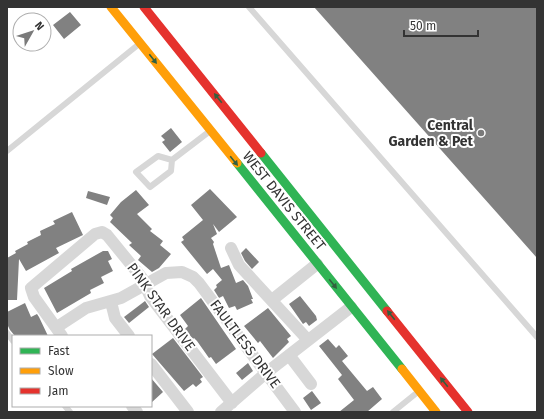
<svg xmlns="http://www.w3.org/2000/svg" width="544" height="419" font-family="'Fira Sans',sans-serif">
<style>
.building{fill:#818181}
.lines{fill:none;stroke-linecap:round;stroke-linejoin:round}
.lane{stroke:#d7d7d7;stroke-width:6}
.street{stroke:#d7d7d7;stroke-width:12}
.fast{stroke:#30b455;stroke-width:9}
.slow{stroke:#ff9f0a;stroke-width:9}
.jam{stroke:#e5322d;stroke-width:9}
.oneway{fill:#32603f}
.poi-dot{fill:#7a7a7a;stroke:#fff;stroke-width:1.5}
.labels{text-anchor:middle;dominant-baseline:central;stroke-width:4;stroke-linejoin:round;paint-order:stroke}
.poi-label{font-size:14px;font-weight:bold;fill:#333;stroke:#fff;text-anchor:end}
.street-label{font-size:14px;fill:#333;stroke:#fff}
</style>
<rect width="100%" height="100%" fill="#fff"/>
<path class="building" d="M314 7H537V258Z
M70 12 81 25 64 39 53 25Z
M171 128 182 142 170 152 162 142 165 140 161 136Z
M210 189 237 217 219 232 213 224 217 234 211 238 214 242 213 244 221 268 229 265 236 283 243 280 248 286 253 299H251L253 303 237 310 235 306 229 308 223 296 219 298 214 290 217 287 216 285 222 280 213 269 207 274 181 242 184 240 182 237 203 220 191 205Z
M136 190 149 205 137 214 152 229 150 231 163 241 160 245 171 254 159 268 152 272 138 260 141 256 129 245 132 243 110 222 113 218 110 215 121 202Z
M88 191 110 197 107 205 86 198Z
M72 212 83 235 56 248 59 253 26 271 19 259 17 300H7V258L16 253 15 251 28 244 27 242 41 235 40 231 55 224 53 221Z
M246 248 259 262 252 269 245 261 241 253Z
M103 251H108L112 259 108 261 113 271 101 277 104 283 90 290 91 293 57 313 44 288 72 271 71 269Z
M300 296 316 316 317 320 309 326 306 322 303 324 289 304Z
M201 298 236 349 216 364 211 357 209 358 197 341 194 338 193 339 185 329 188 326 180 315Z
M145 301 149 307 129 323 124 317Z
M25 303 31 317 37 314 39 317 48 336H15L10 330 7 324V312Z
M268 308 291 336 287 339 289 342 273 358 260 341 258 343 244 326Z
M173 338 203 377 200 379 202 382 196 387 193 384 184 391 152 354Z
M328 339 336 348 339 345 348 356 342 361 367 391 373 387 382 399 367 412H339L354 400 338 379 342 375 319 346Z
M248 363 253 371 242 380 236 373Z
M151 378 163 392 151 403Z
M312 391 321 403 311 410 303 398Z"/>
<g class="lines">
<path class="lane" d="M249 7 537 337
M7 151 139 44
M172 160 171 171 150 187 136 172 158 156 172 160 210 131
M7 333 13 341
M65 406 70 412
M393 412 419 391"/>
<path class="street" d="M231 248 239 265 308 340
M272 300 317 264
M111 302 115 318 129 336
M57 327 86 308 121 298 166 273 182 272 193 277 199 283 295 412
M62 336 34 297 31 288 95 234 102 232 107 235 142 278 150 296 232 403
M289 355 311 384
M151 364 188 412
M132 406 137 412
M221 412 266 373 351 307"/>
<path class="fast" d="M261 153 387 311
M237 163 402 369"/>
<path class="slow" d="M111 7 237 163
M402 369 436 412"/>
<path class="jam" d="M144 7 261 153
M387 311 468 412"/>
</g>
<defs><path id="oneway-solid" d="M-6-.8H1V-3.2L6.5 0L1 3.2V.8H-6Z"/></defs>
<g class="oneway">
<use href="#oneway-solid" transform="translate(153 59) rotate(52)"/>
<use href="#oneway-solid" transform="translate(218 98) rotate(-129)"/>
<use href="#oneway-solid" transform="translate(234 161) rotate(51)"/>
<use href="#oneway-solid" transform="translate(333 284) rotate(51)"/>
<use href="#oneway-solid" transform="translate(391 315) rotate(-129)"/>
<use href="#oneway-solid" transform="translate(444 382) rotate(-129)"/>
</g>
<circle class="poi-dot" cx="481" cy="133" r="4"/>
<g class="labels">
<g class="poi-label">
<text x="473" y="125">Central<tspan x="473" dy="16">Garden &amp; Pet</tspan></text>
</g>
<g class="street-label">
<text transform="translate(284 201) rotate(51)">WEST DAVIS STREET</text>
<text transform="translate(161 307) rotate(54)">PINK STAR DRIVE</text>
<text transform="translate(245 344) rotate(53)">FAULTLESS DRIVE</text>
</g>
</g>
<rect width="544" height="419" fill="none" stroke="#333333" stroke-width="16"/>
<rect x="12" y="335" width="140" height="72" fill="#ffffff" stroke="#adadad"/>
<rect x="20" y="348" width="20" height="6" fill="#30b455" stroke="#adadad"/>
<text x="48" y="355" font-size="12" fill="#333333">Fast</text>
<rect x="20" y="368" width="20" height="6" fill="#ff9f0a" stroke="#adadad"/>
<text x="48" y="375" font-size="12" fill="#333333">Slow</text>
<rect x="20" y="388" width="20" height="6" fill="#e5322d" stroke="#adadad"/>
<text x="48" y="395" font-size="12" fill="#333333">Jam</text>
<g transform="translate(32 32) rotate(51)"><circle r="19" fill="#ffffff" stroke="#adadad"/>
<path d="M0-3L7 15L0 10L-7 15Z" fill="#7a7a7a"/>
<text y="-6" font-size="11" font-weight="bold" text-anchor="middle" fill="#333333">N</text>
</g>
<path d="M404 30v6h74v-6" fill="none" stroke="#333333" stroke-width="2"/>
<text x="410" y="30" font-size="12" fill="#333333" stroke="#ffffff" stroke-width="3" paint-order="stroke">50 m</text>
</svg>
